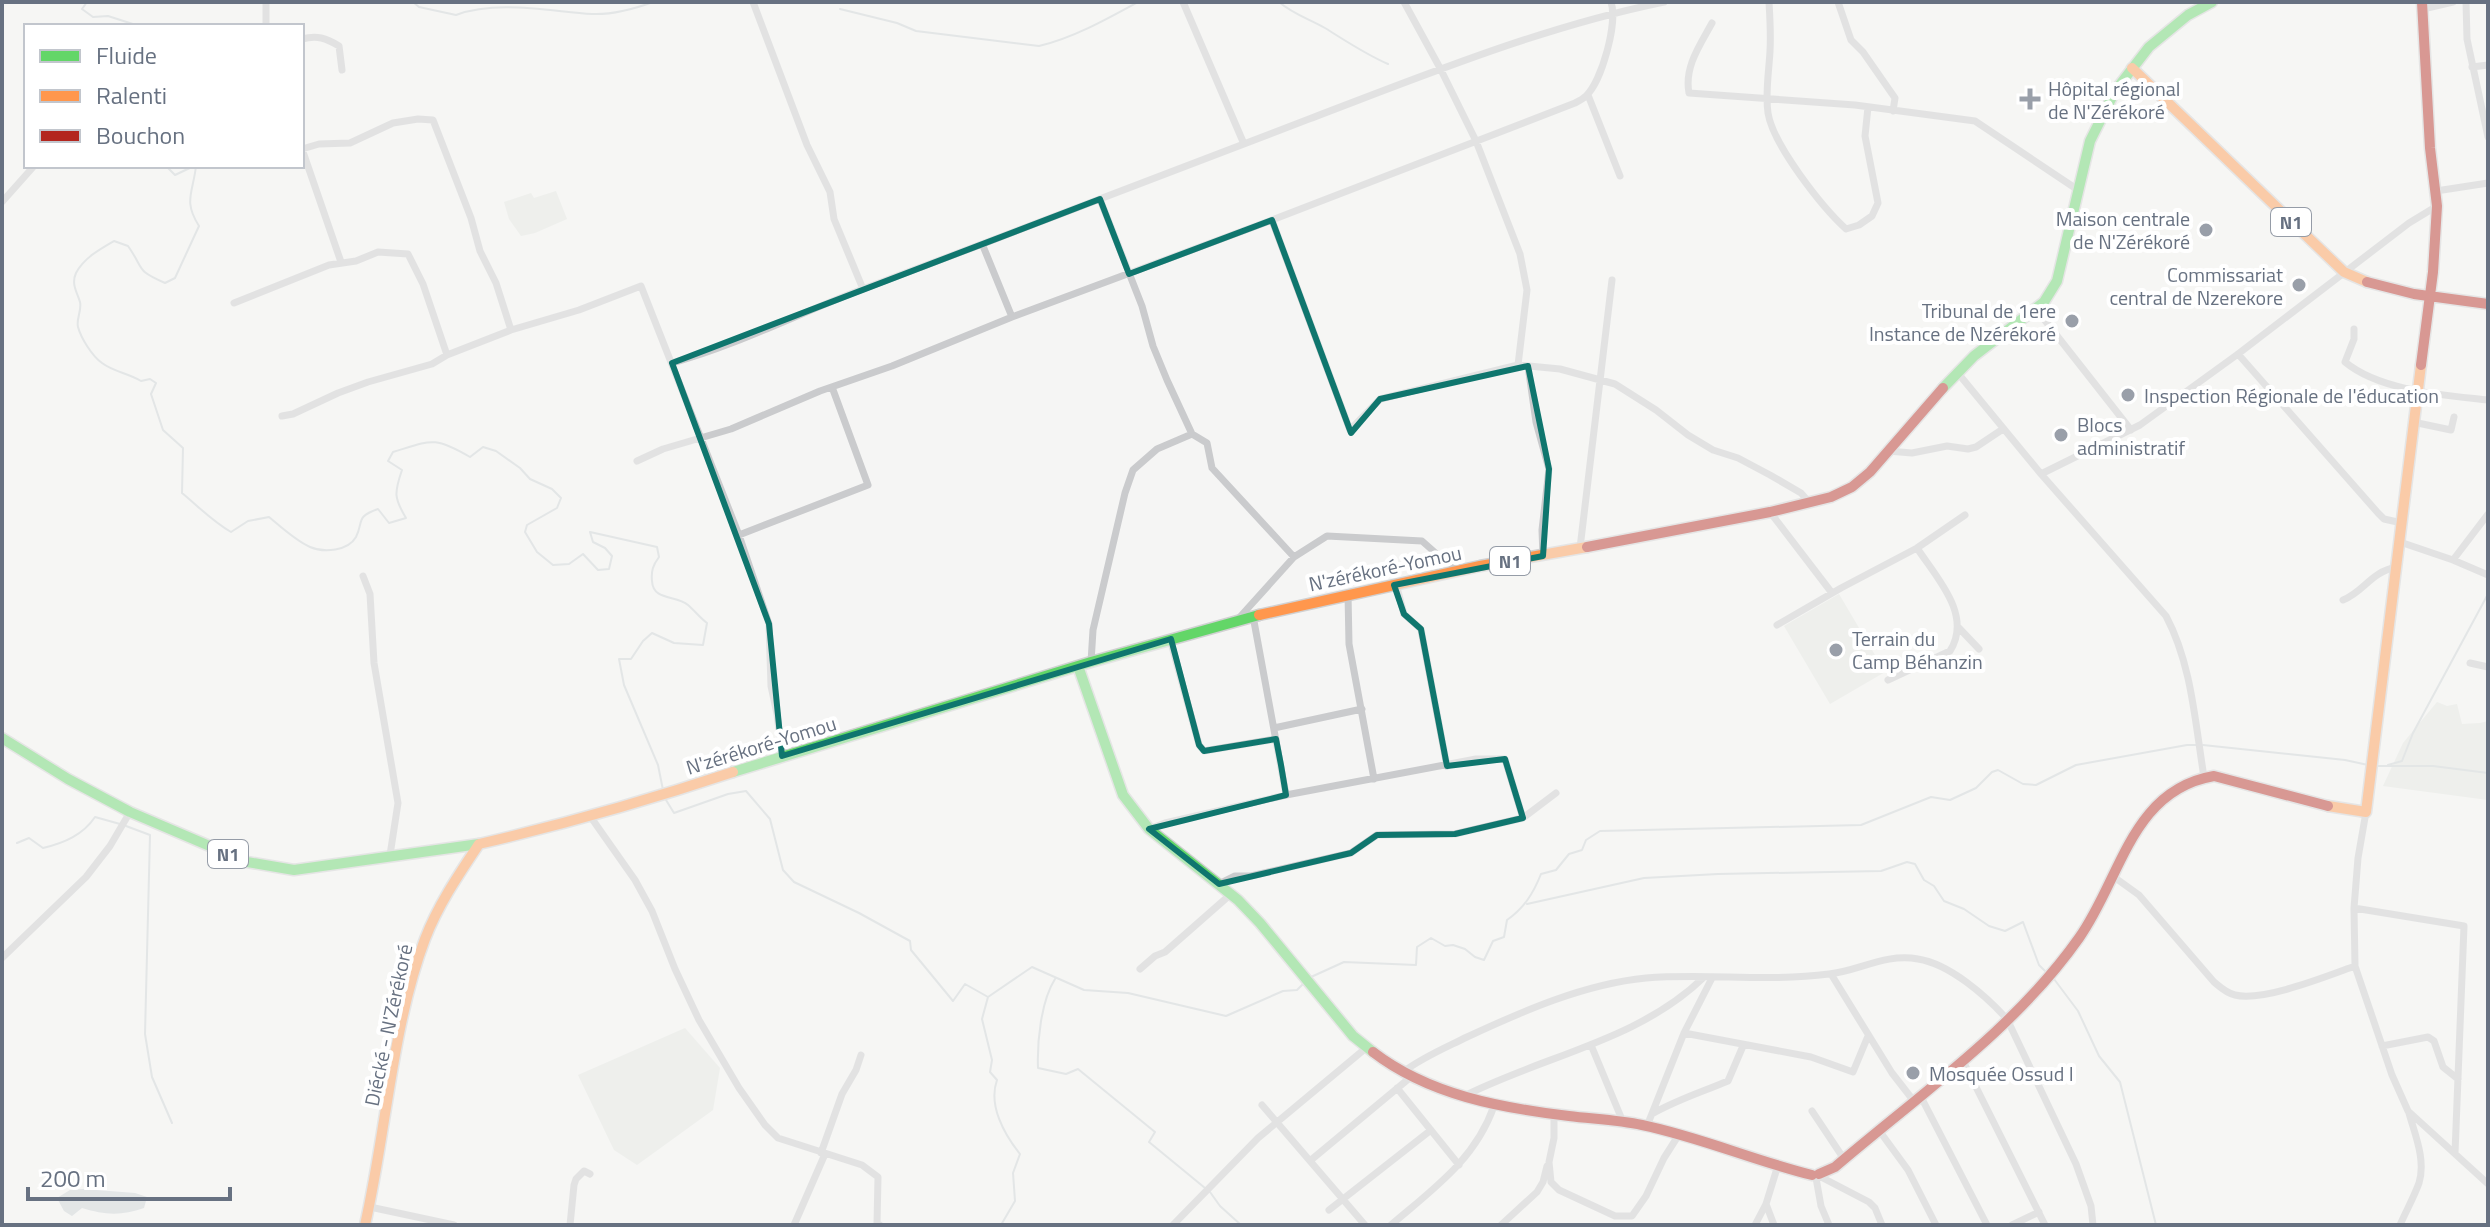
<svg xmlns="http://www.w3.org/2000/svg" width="2490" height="1227" font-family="'Titillium Web',sans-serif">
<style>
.green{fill:#e4e7e2}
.water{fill:#ccd2d6}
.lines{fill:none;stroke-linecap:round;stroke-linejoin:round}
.stream{stroke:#ccd2d6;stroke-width:2}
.fast-casing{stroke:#d1d1d2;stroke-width:13}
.slow-casing{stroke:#d1d1d2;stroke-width:13}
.jam-casing{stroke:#d1d1d2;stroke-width:13}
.street{stroke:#cacbcd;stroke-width:7}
.fast{stroke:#63d668;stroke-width:10}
.slow{stroke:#ff974d;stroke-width:10}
.jam{stroke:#b3261e;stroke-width:10}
.marked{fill:none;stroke:#0f766e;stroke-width:6;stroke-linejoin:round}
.poi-dot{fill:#999fa9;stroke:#fff;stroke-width:3}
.labels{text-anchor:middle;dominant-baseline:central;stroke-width:8;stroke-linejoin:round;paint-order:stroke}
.shield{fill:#fff;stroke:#959ca7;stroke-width:2}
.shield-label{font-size:18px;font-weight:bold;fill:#677181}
.poi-label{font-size:20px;fill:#677181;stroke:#fff;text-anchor:start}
.street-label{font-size:20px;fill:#677181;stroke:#fff}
</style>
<rect width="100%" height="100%" fill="#f5f5f4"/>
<path class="green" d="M556 191 567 219 535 233 521 236 509 219 504 202 531 193 534 198Z
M1839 594 1885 672 1830 704 1784 626Z
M2437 702 2447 706 2457 704 2462 724 2480 723 2488 721V800L2383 786 2403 743Z
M685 1028 720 1068 713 1110 637 1165 614 1150 578 1075Z"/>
<path class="water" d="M83 1189 135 1193 147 1197 144 1208C121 1216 105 1215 82 1208L72 1216 64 1211 57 1198 70 1190Z"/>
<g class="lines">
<path class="stream" d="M87 2 82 9 93 17 108 16 139 26
M413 2 419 7 456 15C496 0 548 11 592 14 613 15 634 9 653 2
M1279 2C1293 14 1309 19 1325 28 1346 41 1365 54 1388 64
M840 9 897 23 916 31 1039 46C1073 38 1107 19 1138 2
M166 166 175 175 194 166
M196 166C193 193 183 201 199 226L175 278 165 283C135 270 145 270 128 246L114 241C100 249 84 258 76 273 71 284 77 292 80 302 82 310 76 319 78 327 81 338 92 356 102 363 114 372 128 373 141 381L150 379 156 383 151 394 163 430 183 448 182 493C199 507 212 521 231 532L248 521 269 517C281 527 296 541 310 547 324 553 348 551 356 537 364 521 355 517 378 509L389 523 406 518C394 498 394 493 402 470L388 461 393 452C432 440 434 436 470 457L483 447 496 451 520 468 530 479 552 489 561 498 557 508 527 525 525 532 537 552 553 565 569 564 583 554 598 570 609 569 612 556 605 548 593 542 590 532 657 547 659 557C653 565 651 571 652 581 653 601 676 595 688 605 694 610 700 618 707 623L703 645 674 643 652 633 643 641 631 659H619L624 685 658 765 663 790
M2203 745 2345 760 2368 765
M2388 765 2402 761 2413 733 2488 594
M2378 766H2433L2488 773
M666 800 674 813 728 794 746 791 770 819 783 870 794 882 859 913 910 941 911 950 953 1001 965 984 988 997 1032 967 1084 990 1128 993 1226 1016 1283 991 1297 990 1303 984
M126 826 150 835 145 1034 152 1077 172 1123
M17 843 29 838 43 848C64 843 83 835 95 817L120 824
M1527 904 1644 878 1718 874 1881 871 1907 862 1915 864 1924 880 1934 886 1944 901 1964 909 1989 926 2005 931 2023 922 2039 965 2046 972
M1311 977 1344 962 1416 965 1417 947 1431 938 1445 946 1453 945 1465 949 1475 957 1484 960 1493 941 1504 937 1507 920C1524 908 1533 894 1541 874L1556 870 1569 854 1582 850 1586 840 1600 831 1861 825 1931 797 1950 800 1976 788 1992 772 1998 770 2023 784 2036 785 2076 765 2187 745H2197
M1055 979C1041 1001 1037 1042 1038 1068L1066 1074 1078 1069 1155 1132 1149 1142 1205 1188
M2054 979 2078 1011 2099 1056 2120 1082 2156 1225
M988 997 982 1019 992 1060 990 1072 997 1080C988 1105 1004 1134 1020 1154L1013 1173 1015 1201 1001 1225
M1210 1192 1220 1206 1241 1225"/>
<g class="fast-casing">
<path id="fast" d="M1943 388 1974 356 2044 302 2057 281 2090 141 2115 91 2149 47 2188 15 2212 2
M1078 666 1123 795 1149 829 1238 900 1260 923 1353 1036 1373 1052
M2 738 68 779 130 812 247 862 294 870 479 844
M733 772 1091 662 1259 615"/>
</g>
<g class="slow-casing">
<path id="slow" d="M2132 68 2344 272 2367 282
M1259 615 1480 566 1587 547
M2328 806 2366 812 2421 365
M365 1225C386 1133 392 1026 425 939 438 905 459 874 479 844 565 824 649 800 733 772"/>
</g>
<g class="jam-casing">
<path id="jam" d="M2367 282 2414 294 2488 304
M2421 365 2433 272 2437 206 2430 148 2422 2
M1587 547 1770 512 1831 497 1852 487 1870 472 1943 388
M1373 1052C1429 1095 1501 1108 1569 1116 1593 1119 1618 1120 1642 1125 1700 1137 1755 1161 1812 1175
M1819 1174 1835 1167C1919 1095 2015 1029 2079 938 2121 879 2131 790 2214 776L2328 806"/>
</g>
<path class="street" d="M266 2V26
M753 2 807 145 830 192 834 219 863 289
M1183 2 1244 144
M1404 2 1440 68 1476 141 1520 254 1527 290 1518 365
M1769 2C1770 19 1771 34 1770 51 1769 71 1765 93 1768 113 1773 145 1822 207 1846 229L1859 225 1872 216 1878 203 1865 136 1868 107
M1838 2 1851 40 1863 52 1895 98 1893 111
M2466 2 2467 39 2488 137
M2423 9 2453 2
M1712 23C1700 45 1684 67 1689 93L1855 105 1975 121 2078 190
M302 39C317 35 326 38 339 46L342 70
M2472 67 2488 65
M1588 95 1620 176
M302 149 319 144 350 143 393 123 418 119 433 120 471 218 480 251 496 283 511 330
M302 149 341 262
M2436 191 2488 183
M1100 199 1142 306 1153 346 1167 380 1192 434 1207 443 1212 468 1294 557
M2 202 34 166
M1272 220 1350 430 1380 399 1518 365 1560 369 1615 384 1656 410 1688 435 1713 450 1738 458 1770 475 1801 493 1810 503
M983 246 1012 317
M234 303 329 265 356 261 378 252 408 254 423 284 447 355
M2036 309 2131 430
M2354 329V339L2345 362C2380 391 2444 395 2488 400
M2238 354 2378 513 2384 519 2402 523
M672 363C738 345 799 313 863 289 1012 233 1161 176 1309 119 1425 75 1542 27 1664 2
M1528 366 1536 422 1549 469 1542 530 1543 556
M1957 372 2041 474 2166 616C2192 665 2195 723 2204 777
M282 416 293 414 338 393 368 382 432 364 447 355 511 330 579 310 641 286 739 535 769 624 771 686 777 714 782 756
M2413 422 2451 430 2454 417
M1888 451 1912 453 1947 446 1968 449 1976 447 2003 429
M637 461 663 449 731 429 820 391 892 366 1012 317 1272 220 1575 103C1579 101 1583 99 1586 96 1602 81 1618 22 1611 2
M2041 474 2140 425 2238 354 2409 223 2437 206
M1770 512 1832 593
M739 535 868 485 832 387
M2400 542 2453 560 2488 575
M1580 548 1612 280
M2453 560 2488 514
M363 576 370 594 374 663 398 803 390 855
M1396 584 1404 614 1421 629 1447 766
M1348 594 1349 644 1374 779
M2343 600C2365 591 2370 572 2397 567
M1253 616 1286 795
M1239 618 1294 557 1327 536 1422 541 1456 571
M1777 625 1841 588 1917 548 1965 515
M1959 628 1979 649
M1170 639 1199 745 1204 751 1276 739
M1091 662 1093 630 1125 493 1133 470 1157 449 1192 434
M2470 663 2488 667
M1888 680 1950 651C1973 615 1936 577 1917 548
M1274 728 1362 709
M2366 812 2358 858 2354 908 2355 966 2392 1075 2408 1111 2488 1184
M590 816 635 880 652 911 675 969 699 1020 739 1088 765 1125 778 1138 862 1165 878 1177 877 1224 880 1225
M1149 829 1165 823 1286 795 1476 759H1505L1523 818
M2114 877 2139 895 2214 982C2220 987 2226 993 2235 995 2263 1002 2327 976 2355 966
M1219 884 1235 876H1251L1351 853 1377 835 1455 834 1523 818 1556 793
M2354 908 2464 926 2455 1153
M2 958 86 877 110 846 130 812
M1140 969 1155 956 1165 952 1231 894
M1831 974 1892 1073 1913 1100
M1684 1033 1811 1057 1853 1072 1868 1036
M1591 1045 1623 1122
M2382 1046 2428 1037 2434 1041 2443 1067 2458 1079
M1963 1061 2045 1225
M1403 1072C1423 1057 1445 1048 1467 1037 1523 1011 1584 984 1646 978 1706 973 1768 982 1829 974 1859 971 1885 953 1918 959 1950 964 1986 996 2007 1019L2076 1164 2091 1206 2093 1225
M1397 1088 1459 1165
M1920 1095 1987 1225
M1462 1097C1542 1056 1638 1041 1703 978
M1262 1105 1365 1225
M1812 1111 1844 1159
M1554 1114V1138L1549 1162 1551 1182 1559 1190 1615 1216H1632L1646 1196 1664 1158 1678 1136
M1652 1114C1676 1100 1702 1092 1728 1081L1743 1046
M1647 1126 1684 1033 1712 978
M1878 1129 1908 1170 1936 1225
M821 1153 842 1094 856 1070 861 1055
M1311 1160 1412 1076
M1819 1176 1869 1202 1875 1208 1882 1225
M1816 1178 1821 1206 1829 1225
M1766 1204 1774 1225
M370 1207 454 1225
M1329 1210 1431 1130
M570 1225 574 1185 576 1179 584 1171 590 1174
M794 1225 825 1154
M1173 1225 1258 1138 1366 1048
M1391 1225C1433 1189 1475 1160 1494 1106
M1501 1225 1537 1192 1543 1182 1547 1166
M1755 1225 1766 1204 1778 1165
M2012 1225 2039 1212
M2400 1225C2406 1211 2414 1197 2419 1183 2426 1160 2415 1135 2409 1113"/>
<use href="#fast" class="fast"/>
<use href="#slow" class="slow"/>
<use href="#jam" class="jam"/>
</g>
<path d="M0 0H2490V1227H0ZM1100 199 1129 274 1272 220 1351 433 1380 399 1528 366 1549 469 1543 556 1394 585 1404 614 1421 629 1447 766 1505 759 1523 818 1455 834 1377 835 1351 853 1219 884 1149 829 1286 795 1281 765 1276 739 1204 751 1199 745 1171 639 782 756 769 624 672 363Z" fill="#f5f5f4" fill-opacity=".55" fill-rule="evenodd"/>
<path class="marked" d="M1100 199 1129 274 1272 220 1351 433 1380 399 1528 366 1549 469 1543 556 1394 585 1404 614 1421 629 1447 766 1505 759 1523 818 1455 834 1377 835 1351 853 1219 884 1149 829 1286 795 1281 765 1276 739 1204 751 1199 745 1171 639 782 756 769 624 672 363Z"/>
<g class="poi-dot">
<path d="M2026 87h8v8h8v8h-8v8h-8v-8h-8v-8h8z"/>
<circle cx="2206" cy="230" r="8"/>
<circle cx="2299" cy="285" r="8"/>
<circle cx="2072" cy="321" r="8"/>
<circle cx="2128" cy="395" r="8"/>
<circle cx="2061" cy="435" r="8"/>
<circle cx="1836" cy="650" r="8"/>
<circle cx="1913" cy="1073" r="8"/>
</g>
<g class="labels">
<g class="shield">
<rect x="2271" y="208" width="40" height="28" rx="6"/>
<rect x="1490" y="547" width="40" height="28" rx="6"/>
<rect x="208" y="840" width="40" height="28" rx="6"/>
</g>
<g class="shield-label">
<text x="2291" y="222">N1</text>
<text x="1510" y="561">N1</text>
<text x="228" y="854">N1</text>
</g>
<g class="poi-label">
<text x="2048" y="88">Hôpital régional<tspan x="2048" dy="23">de N'Zérékoré</tspan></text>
<text x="2190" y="218" text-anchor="end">Maison centrale<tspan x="2190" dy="23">de N'Zérékoré</tspan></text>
<text x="2283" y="274" text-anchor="end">Commissariat<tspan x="2283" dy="23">central de Nzerekore</tspan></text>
<text x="2056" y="310" text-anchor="end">Tribunal de 1ere<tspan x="2056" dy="23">Instance de Nzérékoré</tspan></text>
<text x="2144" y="395">Inspection Régionale de l'éducation</text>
<text x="2077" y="424">Blocs<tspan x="2077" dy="23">administratif</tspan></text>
<text x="1852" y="638">Terrain du<tspan x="1852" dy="23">Camp Béhanzin</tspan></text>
<text x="1929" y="1073">Mosquée Ossud I</text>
</g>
<g class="street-label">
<text transform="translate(1385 568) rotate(-12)">N'zérékoré-Yomou</text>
<text transform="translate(761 745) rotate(-17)">N'zérékoré-Yomou</text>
<text transform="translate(388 1025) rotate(-78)">Diécké - N'Zérékoré</text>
</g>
</g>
<rect width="2490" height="1227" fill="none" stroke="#677181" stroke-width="8"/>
<rect x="24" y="24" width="280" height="144" fill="#ffffff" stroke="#c2c6cd" stroke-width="2"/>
<rect x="40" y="50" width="40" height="12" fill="#63d668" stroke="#c2c6cd" stroke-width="2"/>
<text x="96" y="64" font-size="24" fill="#677181">Fluide</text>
<rect x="40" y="90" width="40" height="12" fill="#ff974d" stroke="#c2c6cd" stroke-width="2"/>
<text x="96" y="104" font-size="24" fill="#677181">Ralenti</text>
<rect x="40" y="130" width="40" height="12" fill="#b3261e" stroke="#c2c6cd" stroke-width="2"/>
<text x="96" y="144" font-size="24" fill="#677181">Bouchon</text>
<path d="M28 1187v12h202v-12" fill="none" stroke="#677181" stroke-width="4"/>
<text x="40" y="1187" font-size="24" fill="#677181" stroke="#ffffff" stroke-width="6" paint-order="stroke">200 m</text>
</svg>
